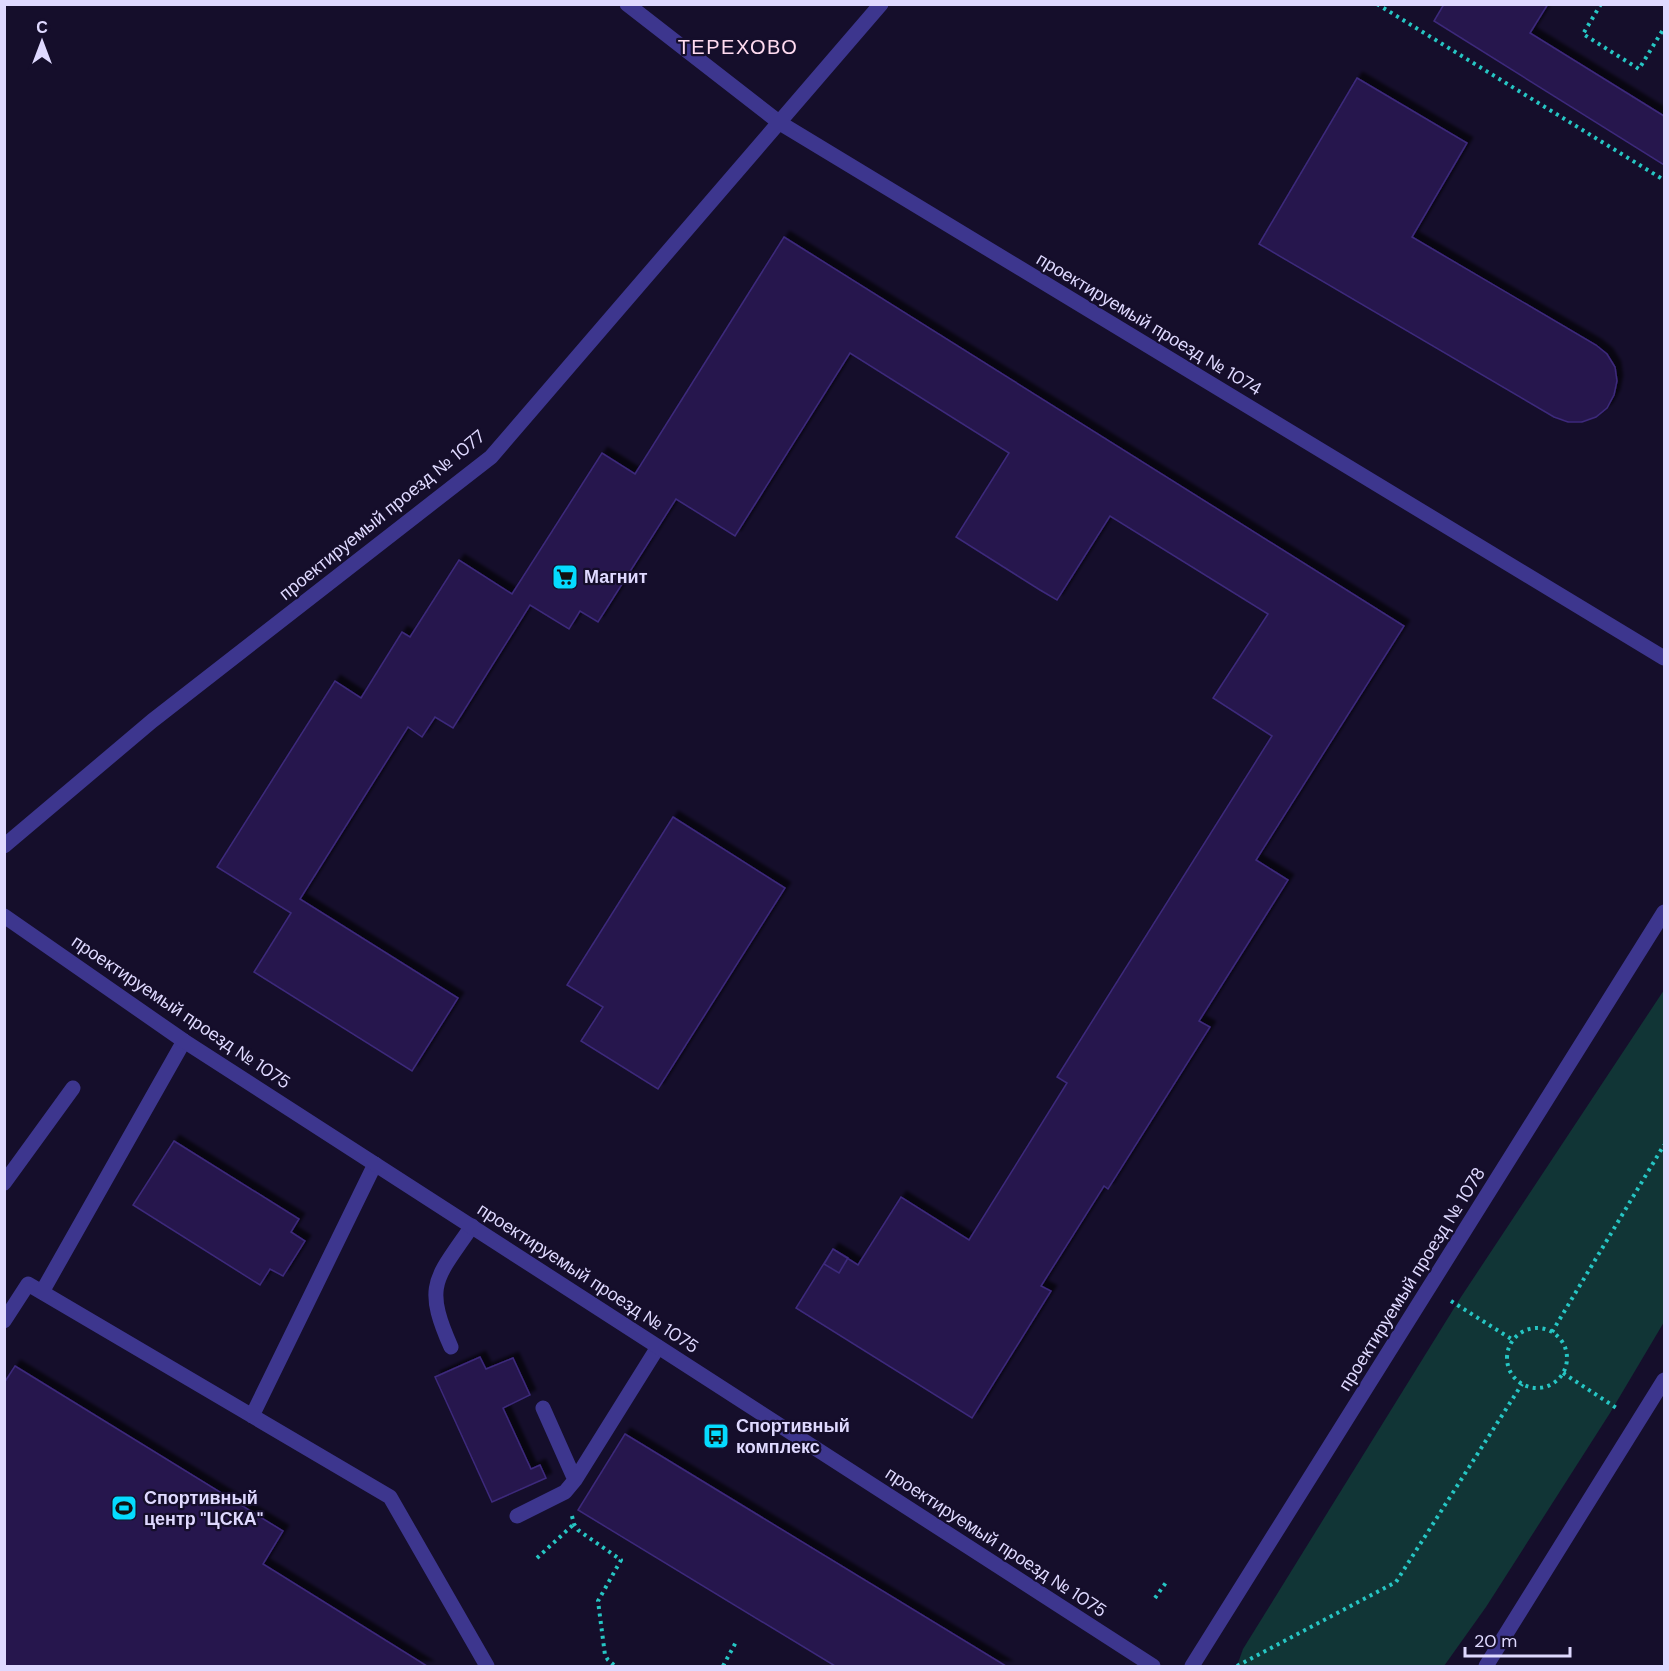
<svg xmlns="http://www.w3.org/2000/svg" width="1669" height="1671" font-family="'DM Sans',sans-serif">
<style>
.green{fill:#113536}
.building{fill:#26194e;stroke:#3d297c;stroke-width:1.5;filter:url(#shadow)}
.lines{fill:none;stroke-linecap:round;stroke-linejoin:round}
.path{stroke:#26c6c4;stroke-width:4;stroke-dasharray:3 4.5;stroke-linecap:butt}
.service{stroke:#3d368e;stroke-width:15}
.minor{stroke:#3d368e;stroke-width:15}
.labels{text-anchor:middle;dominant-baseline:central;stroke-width:4.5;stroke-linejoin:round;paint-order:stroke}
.street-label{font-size:18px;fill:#dfd9ff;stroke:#150e2b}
.poi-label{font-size:18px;font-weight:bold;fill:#dfd9ff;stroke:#150e2b;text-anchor:start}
.neighbourhood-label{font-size:20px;letter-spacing:1.5px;fill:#ffdbf0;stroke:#150e2b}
</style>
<defs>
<filter id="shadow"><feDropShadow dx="5.5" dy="-5.5" stdDeviation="1.5" flood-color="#0009"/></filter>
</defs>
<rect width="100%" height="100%" fill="#150e2b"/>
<path class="green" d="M1664 990V1322L1610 1413 1486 1607 1444 1666H1237L1243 1649 1461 1297Z"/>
<path class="building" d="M1444 4H1548L1530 33 1664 116V165L1434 21Z
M1357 78 1467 143 1412 237 1596 345 1607 354 1615 367 1617 381 1614 395 1607 408 1596 417 1582 422H1568L1554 417 1259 244Z
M784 237 1404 626 1256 860 1288 880 1199 1021 1210 1027 1108 1189 1104 1186 1041 1286 1051 1291 972 1418 796 1308 833 1249 858 1265 901 1197 969 1240 1067 1083 1057 1077 1272 736 1213 698 1268 614 1110 516 1057 600 1040 590 956 537 1009 453 850 353 735 536 676 499 598 622 580 611 569 629 530 605 453 728 435 717 422 737 408 727 300 899 458 998 412 1071 254 972 291 913 217 867 335 681 361 698 402 632 410 637 459 560 512 594 602 453 635 474Z
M673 817 785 888 658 1089 581 1041 603 1007 567 985Z
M174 1141 299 1219 291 1232 305 1241 283 1276 270 1269 260 1285 133 1205Z
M833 1249 848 1258 839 1273 824 1264Z
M480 1357 486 1369 513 1358 530 1395 503 1408 531 1469 540 1465 546 1478 492 1502 435 1377Z
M15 1366 283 1531 263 1564 427 1666H4V1383Z
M625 1434 1006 1666H835L578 1510Z"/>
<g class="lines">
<path class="path" d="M1377 4 1664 180
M1601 4 1583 34 1639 69 1664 28
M1451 1301 1513 1340
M1507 1358a30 30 0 1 1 60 0a30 30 0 1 1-60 0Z
M1552 1332 1664 1145
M1563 1373 1618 1409
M572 1516 574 1524 578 1530 621 1560 598 1601 605 1655 608 1660 615 1666
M537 1558 574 1524
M1155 1598 1167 1581
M723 1666 736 1642
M1237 1666 1396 1582 1522 1384"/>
<path class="service" d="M4 1183 73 1088
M42 1292 184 1041
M4 1321 28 1284 390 1497 487 1666
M451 1347C423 1284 436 1279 472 1226
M543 1408 575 1480
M252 1416 375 1164
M517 1516 565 1492 575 1480 658 1347"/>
<path class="minor" d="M627 4 780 123 1664 658
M4 846 152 721 491 457 881 4
M4 916 184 1041 1153 1666
M1192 1666 1664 912
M1486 1666 1664 1380"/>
</g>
<defs>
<g id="supermarket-square" transform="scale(1.35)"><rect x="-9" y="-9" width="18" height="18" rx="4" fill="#05dbff" stroke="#150e2b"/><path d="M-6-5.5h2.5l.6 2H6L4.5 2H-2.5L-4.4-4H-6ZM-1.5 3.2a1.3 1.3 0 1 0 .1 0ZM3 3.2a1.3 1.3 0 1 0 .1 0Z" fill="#111"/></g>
<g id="bus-square" transform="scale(1.35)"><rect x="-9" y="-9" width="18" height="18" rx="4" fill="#05dbff" stroke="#150e2b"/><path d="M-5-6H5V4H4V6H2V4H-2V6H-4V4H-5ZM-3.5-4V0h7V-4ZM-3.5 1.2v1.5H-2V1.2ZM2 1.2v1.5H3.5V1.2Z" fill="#111"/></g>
<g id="stadium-square" transform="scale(1.35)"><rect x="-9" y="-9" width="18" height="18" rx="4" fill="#05dbff" stroke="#150e2b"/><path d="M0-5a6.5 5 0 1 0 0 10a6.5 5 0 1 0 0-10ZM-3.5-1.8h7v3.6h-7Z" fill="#111"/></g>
</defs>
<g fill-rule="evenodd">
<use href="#supermarket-square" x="565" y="577"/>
<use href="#bus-square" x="716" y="1436"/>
<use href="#stadium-square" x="124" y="1508"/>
</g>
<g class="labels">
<g class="street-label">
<text transform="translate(1149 324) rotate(31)">проектируемый проезд № 1074</text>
<text transform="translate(382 515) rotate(-39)">проектируемый проезд № 1077</text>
<text transform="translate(181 1012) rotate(34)">проектируемый проезд № 1075</text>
<text transform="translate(588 1278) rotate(33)">проектируемый проезд № 1075</text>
<text transform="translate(1412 1279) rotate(-58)">проектируемый проезд № 1078</text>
<text transform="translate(996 1542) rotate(33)">проектируемый проезд № 1075</text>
</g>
<g class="poi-label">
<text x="584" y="577">Магнит</text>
<text x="736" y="1426">Спортивный<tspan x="736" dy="21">комплекс</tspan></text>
<text x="144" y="1498">Спортивный<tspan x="144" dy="21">центр "ЦСКА"</tspan></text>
</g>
<g class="neighbourhood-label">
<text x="738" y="47">ТЕРЕХОВО</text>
</g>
</g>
<rect width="1669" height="1671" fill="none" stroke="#dfd9ff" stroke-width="12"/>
<g transform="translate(42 42)" stroke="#150e2b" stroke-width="4.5" paint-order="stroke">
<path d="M0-4.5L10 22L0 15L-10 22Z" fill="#dfd9ff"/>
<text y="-9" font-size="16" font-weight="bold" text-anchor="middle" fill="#dfd9ff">С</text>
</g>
<path d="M1465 1647v9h105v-9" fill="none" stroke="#dfd9ff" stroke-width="3"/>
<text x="1474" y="1647" font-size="18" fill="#dfd9ff" stroke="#150e2b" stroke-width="4.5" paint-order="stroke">20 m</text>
</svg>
